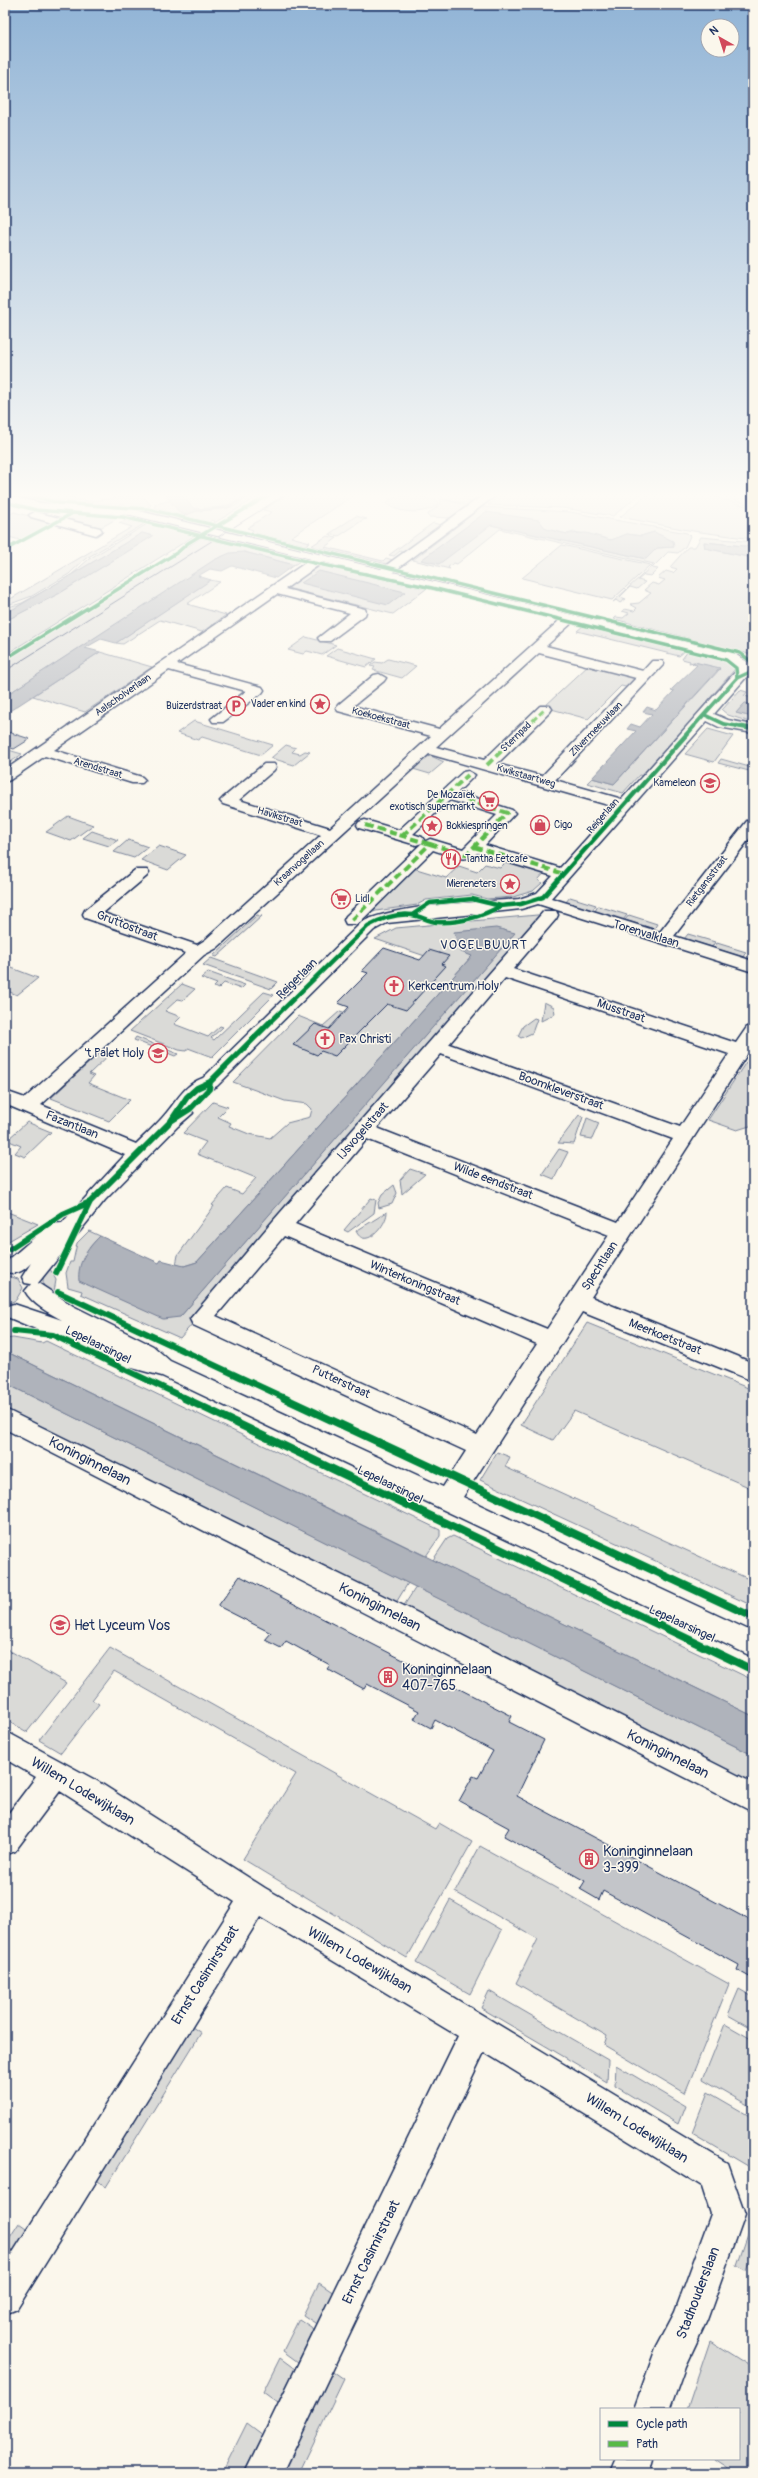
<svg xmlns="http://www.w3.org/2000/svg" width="758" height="2478" font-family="Pangolin,sans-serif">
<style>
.green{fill:#dadad7;stroke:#7a849a;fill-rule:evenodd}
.water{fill:#afb3bb;stroke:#747e96}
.building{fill:#c3c5c9;stroke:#1b2f5e}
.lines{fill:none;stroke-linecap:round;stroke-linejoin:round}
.minor-casing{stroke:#1b2f5e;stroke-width:3}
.minor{fill:#fbf7ec;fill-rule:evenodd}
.tram{stroke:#1b2f5e;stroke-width:1}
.quiet-far1{stroke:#58b947;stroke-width:3;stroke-dasharray:6 3;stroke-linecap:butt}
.quiet{stroke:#58b947;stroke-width:4;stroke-dasharray:8 4;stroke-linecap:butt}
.cycleway-far3-casing{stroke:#fbf7ec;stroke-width:5}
.cycleway-far2-casing{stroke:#fbf7ec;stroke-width:6}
.cycleway-far1-casing{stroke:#fbf7ec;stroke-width:8}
.cycleway-casing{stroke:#fbf7ec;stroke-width:10}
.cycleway-far3{stroke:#00873e;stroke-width:3.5}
.cycleway-far2{stroke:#00873e;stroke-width:4.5}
.cycleway-far1{stroke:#00873e;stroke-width:6}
.cycleway{stroke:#00873e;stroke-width:8}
.labels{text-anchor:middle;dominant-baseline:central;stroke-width:3;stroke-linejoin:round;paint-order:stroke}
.far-street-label{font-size:10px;fill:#1b2f5e;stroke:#fbf7ec}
.far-poi-label{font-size:10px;fill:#1b2f5e;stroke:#fbf7ec;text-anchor:end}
.street-label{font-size:12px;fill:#1b2f5e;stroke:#fbf7ec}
.poi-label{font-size:12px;fill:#1b2f5e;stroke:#fbf7ec;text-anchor:start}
.neighbourhood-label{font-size:13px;letter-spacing:1px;fill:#1b2f5e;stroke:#fbf7ec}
.near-street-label{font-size:14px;fill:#1b2f5e;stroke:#fbf7ec}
.near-poi-label{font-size:14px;fill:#1b2f5e;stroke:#fbf7ec;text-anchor:start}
</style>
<rect width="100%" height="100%" fill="#fbf7ec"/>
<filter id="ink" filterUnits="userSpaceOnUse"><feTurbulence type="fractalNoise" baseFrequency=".025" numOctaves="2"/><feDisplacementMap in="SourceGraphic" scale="8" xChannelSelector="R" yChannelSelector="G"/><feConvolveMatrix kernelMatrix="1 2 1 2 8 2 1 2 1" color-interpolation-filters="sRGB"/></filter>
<g filter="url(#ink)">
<path class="green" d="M29 493H46L88 501 134 496 133 493H140L151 505 149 507 61 501Z
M180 493H250C231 506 217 511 194 509Z
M254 493H264L216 522 213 523 215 521 212 520 209 522 154 508 156 504 172 500 180 513 186 515 197 511 223 509 235 506Z
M290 493H357L291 537 310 542 305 545 251 532 253 530 247 528 272 512 263 510Z
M436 493H484L477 498 468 495 465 497 476 499C467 506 444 501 436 493Z
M505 493H641L613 516 563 508 488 505Z
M649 493H703L753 508V539L693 531 620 517Z
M713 493H753V506Z
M27 495 59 503 132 509 55 504 24 497Z
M412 495 436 500 438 504C428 515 397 514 386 503L392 498Z
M440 499 467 505 450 518 429 517 428 514 441 504Z
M482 507 570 512 687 533 690 536 685 547 678 553 668 552 652 568 658 569 651 576 644 575 638 580 645 582 637 589 630 587 620 597 626 599 620 603 616 600 613 602 654 564 500 529 457 564 454 563 448 567 450 569 413 560ZM486 512 546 529 567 534 574 532 592 535 602 539 613 540 627 534 641 536 654 532 674 547 657 548 646 559 491 525 422 560Z
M147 511 208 525 206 528 143 513Z
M14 512 52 522 20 540 5 536V517Z
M73 515 114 518 116 519 100 528 64 520Z
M356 516 367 519 363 520 339 536 329 534Z
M126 520 144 524 85 559 69 574 32 596 5 606 7 601 132 527 119 523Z
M433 523 441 525 404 552 400 551 394 556 389 555Z
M147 524 194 536 5 655V621L60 593 152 536 142 533 5 614V608L22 603 59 583 71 575 89 559Z
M208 533 307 557 304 559 206 536Z
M327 536 337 538 325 547 383 561 386 558 393 560 387 564 311 546Z
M701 537 753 542V547L704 542 705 548 753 558V655L614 619 616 617 623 618 629 613 622 611 625 609 634 611 637 608 630 604 639 603 651 593 644 590 652 583 659 585 665 580 658 578 666 571 673 573 677 569 670 567 688 547H695Z
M201 538 300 561 294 565 244 552 220 557 5 696V661Z
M562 545 650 565 612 600 522 578Z
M320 566 426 589 393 614 287 588Z
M210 580 220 582 187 604 226 615 202 632 160 620 123 644 116 643Z
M583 626 685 651 679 656 577 631Z
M306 637 336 645 322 655 307 651 303 654 288 650Z
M337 648 376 659 366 667 326 656Z
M688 651 723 660 733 665 734 670 651 767 643 776 639 775 623 793 587 783 592 778 614 784 720 669 694 662 689 663 690 661 682 659Z
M100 652 152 667 85 712 33 696Z
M388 659 416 666 402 678 373 670 375 667 370 666 375 662 382 663Z
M590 664 639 677 630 688 621 686 588 719 544 707Z
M740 690 747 692 744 696 753 698V705L745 703 736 713 753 717V723L728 715 722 710Z
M194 721 273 745 261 755 202 737 198 740 177 733Z
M708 729 733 736 714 762 685 754Z
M286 745 296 748 292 752 300 754 305 751 310 752 294 765 271 758Z
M5 749 22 754 5 766Z
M431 756 444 762 430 774 413 769 427 757Z
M721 759 753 768V772L718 763Z
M68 816 93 825 71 841 46 832Z
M92 831 118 840 109 846 83 838Z
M128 840 148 847 134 858 114 852Z
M159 846 186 855 168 870 141 860Z
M509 859 547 870 538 880 542 883 533 891 513 897 487 899 472 895 426 900 417 905 376 911 366 915 410 867 446 878 459 866 477 872 485 864 500 868Z
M570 897 596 905 592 910 566 902Z
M598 906 627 915 623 920 595 911Z
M548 914 180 1338 81 1294 82 1291 68 1287 66 1273 70 1262H73L77 1243 89 1231 100 1236 89 1248 180 1317 514 933 472 956 197 1262 184 1266 176 1265 178 1255 214 1206 212 1205 227 1188 242 1194 256 1178 197 1154 206 1142 183 1133 213 1102 228 1107 218 1117 231 1123 229 1126 249 1134 270 1138 287 1123 310 1117 312 1109 307 1104 285 1101 233 1082 298 1016 323 1026 340 1011 368 1020 428 957 375 939 396 928Z
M257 915 262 916 217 957 213 956Z
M629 915 657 924 654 929 625 920Z
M688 934 715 942 712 947 684 939Z
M717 943 746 952 743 957 714 948Z
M211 958 278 982 271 989 203 965Z
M9 967 38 978 17 995 5 990V970Z
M208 972 245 985 241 989 224 983 218 989 214 987 217 984 201 978Z
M182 984 195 989 183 1000 178 999 165 1011 181 1017 174 1024 208 1037 220 1026 223 1027 211 1038 214 1040 264 992 274 995 212 1057 188 1048 186 1051 179 1050 130 1031Z
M544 1002 554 1007 555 1014 541 1021Z
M534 1018 537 1019 532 1033 521 1038 518 1036 523 1026Z
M136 1037 178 1054 175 1056 134 1040Z
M104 1049 112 1052 89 1074 94 1076 88 1083 130 1100 109 1121 51 1098Z
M753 1057V1125L737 1130 708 1120 746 1062 749 1063Z
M579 1115 583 1117 574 1144 558 1143Z
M587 1118 599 1123 592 1139 581 1137Z
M27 1122 51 1132 25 1157 15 1153 21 1146 7 1140Z
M559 1149 568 1152 554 1179 542 1174Z
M410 1169 425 1174 402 1194 400 1180Z
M394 1185 397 1193 392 1204 379 1208 378 1203 382 1195Z
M371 1198 376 1200 374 1213 348 1232 344 1230Z
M5 1211 38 1224 5 1243Z
M387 1212C387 1225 365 1251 356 1231Z
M49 1267 56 1280 53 1298C41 1290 40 1278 49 1267Z
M5 1275 18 1279 23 1288 16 1300 5 1305Z
M587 1323 753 1390V1489L574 1411 553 1440 521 1425Z
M13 1338 42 1343 46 1341 440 1530V1536L426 1556 5 1351V1339Z
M5 1383 408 1583 394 1606 5 1410Z
M497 1452 510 1457 505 1467 753 1581V1606L480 1480Z
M453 1536 753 1680V1716L433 1560 447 1539Z
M416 1587 753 1755V1787L401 1610Z
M5 1648 66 1683 27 1732 5 1719Z
M110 1648 435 1829 439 1823 472 1842 407 1958 243 1859 296 1774 114 1671 92 1700 99 1704 61 1753 39 1740Z
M480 1846 729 1984 685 2093 604 2045 607 2036 516 1983 538 1939 455 1892Z
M450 1900 502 1930 470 1994 416 1963Z
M739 1989 753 1997V2029L728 2015Z
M489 1991 608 2060 607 2082 481 2008Z
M725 2024 753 2040V2108L703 2079Z
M189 2025 201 2033 106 2187 94 2178Z
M616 2065 685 2106 678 2124 615 2086Z
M708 2092 753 2118V2169L692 2133Z
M753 2220V2252L746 2271 737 2266Z
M19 2223 33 2233 5 2276V2245Z
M319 2283 334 2293 318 2325 303 2315Z
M299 2319 314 2329 298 2362 283 2351Z
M710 2341 753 2368V2473H736L715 2459H739V2409H687Z
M280 2358 295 2369 278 2403 263 2392Z
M327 2367 344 2379 299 2473H276Z
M247 2423 263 2435 244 2473H222Z"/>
<path class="water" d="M164 493H180L194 509 227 507 254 493 228 508 197 511 184 515C177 512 170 500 164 493Z
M486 512 539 520 546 529 567 534 586 533 611 540 627 534 641 536 654 532 673 541 674 547 657 548 646 559 491 525 439 564 421 560Z
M142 533 153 536 60 593 5 621V614Z
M704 542 753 547V558L705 548Z
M244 552 294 565 276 578 232 566 222 571 210 569 198 576 211 580 116 643 101 639 85 648 100 652 5 714V696L214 560 230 553Z
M319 571 405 592 388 605 301 583Z
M694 662 720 668 614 784 592 778 636 731 627 729 631 724 640 727 652 714 643 712 647 707 656 710 674 691 671 690 697 665 692 664Z
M745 703 753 705V717L736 713Z
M496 928 515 933 180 1317 163 1319 79 1281C77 1263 87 1249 100 1236L159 1263 161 1260 184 1266 197 1262 472 956 461 952 454 932Z
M5 1351 753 1716V1755L5 1383Z"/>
<path class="building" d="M5 731 30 739 14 749 5 746Z
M384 948 420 960 429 950 449 956 442 964 446 966 406 1010 387 1004 335 1056 321 1051 317 1055 293 1045 315 1024 329 1029 349 1007 338 1003 368 973 362 971Z
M240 1576 512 1716 509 1722 544 1740 517 1796 753 1922V1979L737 1970 739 1965 603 1891 599 1900 580 1889 585 1881 504 1836 509 1828 459 1801 473 1776 478 1778 493 1751 435 1720 431 1728 414 1719 419 1711 367 1684 364 1689 327 1669 330 1665 286 1641 281 1648 265 1640 271 1633 218 1606Z"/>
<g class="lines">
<g class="minor-casing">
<path id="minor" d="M486 493H499L393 572 735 654 752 665 749 674 714 714 728 720 753 725V733L719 727 707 721 551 898 660 932 747 821 753 819V834L674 936 753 961V972L538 904 521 909 387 923 374 930 217 1086C205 1091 196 1098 189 1108L193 1113 178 1126 105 1200 38 1283 73 1306 153 1346 170 1361 443 1487 466 1451 193 1325 190 1319 273 1221 544 911H556L558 915 556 919 513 969 736 1043 747 1027 753 1025V1045L591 1297 753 1363V1381L582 1312 463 1497 753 1632V1657L162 1376 121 1365 5 1316 6 1306 14 1304 62 1320C49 1313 32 1304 25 1291L31 1284 25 1283 22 1277 31 1263C23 1271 18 1275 6 1272L5 1263 50 1224 62 1223 125 1155 5 1104V1091L25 1098 186 953 85 918 83 914 85 910 135 870H147L149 873 147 876 103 913 197 945 205 940 321 835 223 804 220 801 223 798 264 764H274L276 767 274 770 239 800 330 828 431 736 338 711 336 708 338 705 374 675 379 674 386 678 384 681 353 706 439 729 560 620 323 562 285 589 365 609 366 612 365 615 330 641H320L318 638 350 613 277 594 177 664 262 687 264 690 262 693 223 722H213L211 719 246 691 169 670 54 750 142 777 145 780 142 783H132L45 756 10 780 5 782V770L311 559 131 515 41 509 5 501V495L41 503 131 509 381 569ZM572 623 725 660 738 667 737 670 622 799 555 780 664 664 662 661H652L643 671 546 646ZM539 653 636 678 542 776 497 764 550 712 552 709 550 706H540L484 760 436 747ZM429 754 615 807 560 868 485 845 515 813 512 810 458 792 475 775 468 771 463 772 399 830 365 820 359 822 357 825 359 828 416 845 422 843 346 916 344 920 346 924H358L433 850C447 854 465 865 477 853L553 876 537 893 519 899C475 903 400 904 362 922L203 1078C182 1086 177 1102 162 1118 154 1127 145 1135 136 1144L41 1105 204 955 217 948ZM450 800 497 815 463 849 430 839 422 843 424 840 422 837 413 834ZM505 978 729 1054 680 1127 449 1044ZM441 1054 673 1139 618 1222 377 1128ZM367 1139 609 1235 547 1329 295 1224ZM284 1236 537 1344 477 1435 216 1316Z
M35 512 100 528 102 531 96 535 31 517 29 515Z
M5 1409 404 1606 753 1783V1812L5 1429Z
M5 1731 97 1781 265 1888 411 1972 727 2163 745 2214 707 2320 685 2367 670 2409H634L656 2348 675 2312 711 2214 702 2186 484 2052 283 2473H245L458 2036 260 1917 17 2309 5 2314V2265L235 1902 60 1791 15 1851 5 1855V1818L36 1777 5 1759Z
M616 2459H652L648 2473H610Z"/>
</g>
<use href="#minor" class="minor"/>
<path class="tram" d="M5 671 288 493"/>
<path class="quiet-far1" d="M526 727 545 709"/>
<path class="quiet" d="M487 765 527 726
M365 825 430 844
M402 836 468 775
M474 847 564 874
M352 920 430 844 466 855 507 813 448 794"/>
<g class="cycleway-far3-casing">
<path id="cycleway-far3" d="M19 493 59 503 148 509 740 653 753 663
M5 502 36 510 123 517 314 563 432 588 726 660 736 668 737 678
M5 550 73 513
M5 659 178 552 188 543 272 493
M705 715 724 724 743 727
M693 727 737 678 750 672 753 668"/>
</g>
<g class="cycleway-far2-casing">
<path id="cycleway-far2" d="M737 726 753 729
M412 915 430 903 472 899 501 906 521 904 543 897 694 726
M269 1023 368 926C381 919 397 913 412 915 420 916 428 921 436 922 458 924 482 916 501 906"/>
</g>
<g class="cycleway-far1-casing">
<path id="cycleway-far1" d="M171 1121 187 1097 197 1088 210 1082 270 1022
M10 1249 63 1214 90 1202
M56 1273 90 1202 171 1121 190 1109 209 1089 210 1082
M58 1292 287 1399
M14 1331 53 1335 187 1399"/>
</g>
<g class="cycleway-casing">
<path id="cycleway" d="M184 1398 753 1670
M284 1398 753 1617"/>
</g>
<use href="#cycleway-far3" class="cycleway-far3"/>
<use href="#cycleway-far2" class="cycleway-far2"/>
<use href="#cycleway-far1" class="cycleway-far1"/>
<use href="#cycleway" class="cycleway"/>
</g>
</g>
<linearGradient id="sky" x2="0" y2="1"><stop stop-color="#91b4d6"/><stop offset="0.59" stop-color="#fdfbf6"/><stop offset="1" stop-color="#fdfbf6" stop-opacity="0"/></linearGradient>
<rect width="758" height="840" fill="url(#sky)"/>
<defs>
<g id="sight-ring" transform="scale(1)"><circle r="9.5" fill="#fbf7ec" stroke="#d1495b" stroke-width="1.5"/><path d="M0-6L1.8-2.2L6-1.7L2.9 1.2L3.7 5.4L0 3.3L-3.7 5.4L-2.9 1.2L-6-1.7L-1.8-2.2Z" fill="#d1495b"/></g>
<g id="parking-ring" transform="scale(1)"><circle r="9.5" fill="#fbf7ec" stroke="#d1495b" stroke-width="1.5"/><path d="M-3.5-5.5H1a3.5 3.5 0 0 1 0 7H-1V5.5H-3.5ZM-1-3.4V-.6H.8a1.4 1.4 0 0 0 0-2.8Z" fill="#d1495b"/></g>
<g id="school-ring" transform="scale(1)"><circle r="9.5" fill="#fbf7ec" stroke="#d1495b" stroke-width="1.5"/><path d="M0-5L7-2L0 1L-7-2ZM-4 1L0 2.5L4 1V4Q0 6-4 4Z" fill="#d1495b"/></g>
<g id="supermarket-ring" transform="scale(1)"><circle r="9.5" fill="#fbf7ec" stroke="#d1495b" stroke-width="1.5"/><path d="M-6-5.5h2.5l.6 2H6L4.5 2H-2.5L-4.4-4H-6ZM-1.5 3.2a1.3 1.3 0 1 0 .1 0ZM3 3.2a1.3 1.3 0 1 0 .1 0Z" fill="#d1495b"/></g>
<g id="shop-ring" transform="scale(1)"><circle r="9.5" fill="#fbf7ec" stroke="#d1495b" stroke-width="1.5"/><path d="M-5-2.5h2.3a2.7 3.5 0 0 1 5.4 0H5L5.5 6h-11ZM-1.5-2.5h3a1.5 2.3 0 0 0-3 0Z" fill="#d1495b"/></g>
<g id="restaurant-ring" transform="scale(1)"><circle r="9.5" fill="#fbf7ec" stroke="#d1495b" stroke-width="1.5"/><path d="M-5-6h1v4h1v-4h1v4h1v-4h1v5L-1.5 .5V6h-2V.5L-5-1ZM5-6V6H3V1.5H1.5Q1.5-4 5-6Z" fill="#d1495b"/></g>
<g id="church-ring" transform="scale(1)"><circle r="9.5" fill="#fbf7ec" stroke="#d1495b" stroke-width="1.5"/><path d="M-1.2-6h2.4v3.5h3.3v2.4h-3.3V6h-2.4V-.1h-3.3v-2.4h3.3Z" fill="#d1495b"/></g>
<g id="building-ring" transform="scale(1)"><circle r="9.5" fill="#fbf7ec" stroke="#d1495b" stroke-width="1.5"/><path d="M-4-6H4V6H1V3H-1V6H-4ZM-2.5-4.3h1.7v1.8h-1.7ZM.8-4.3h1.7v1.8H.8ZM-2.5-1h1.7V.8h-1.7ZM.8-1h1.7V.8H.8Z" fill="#d1495b"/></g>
</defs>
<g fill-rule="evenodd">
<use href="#sight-ring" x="320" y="704"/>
<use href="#parking-ring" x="236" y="706"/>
<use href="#school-ring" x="710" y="783"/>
<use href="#supermarket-ring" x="489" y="801"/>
<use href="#shop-ring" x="540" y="825"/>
<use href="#sight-ring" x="432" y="826"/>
<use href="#restaurant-ring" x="451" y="859"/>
<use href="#sight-ring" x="510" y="884"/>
<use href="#supermarket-ring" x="341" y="899"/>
<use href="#church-ring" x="394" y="986"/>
<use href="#church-ring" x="325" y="1039"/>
<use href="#school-ring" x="158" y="1053"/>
<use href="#school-ring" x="60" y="1625"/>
<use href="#building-ring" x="388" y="1677"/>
<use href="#building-ring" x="589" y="1859"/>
</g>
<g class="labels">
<g class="far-street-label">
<text transform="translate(123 695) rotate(-35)">Aalscholverlaan</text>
<text transform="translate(381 718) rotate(15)">Koekoekstraat</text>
<text transform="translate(596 729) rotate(-46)">Zilvermeeuwlaan</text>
<text transform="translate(516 737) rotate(-44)">Sternpad</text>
<text transform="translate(98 768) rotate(17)">Arendstraat</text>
<text transform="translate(526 776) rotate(16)">Kwikstaartweg</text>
<text transform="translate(603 816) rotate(-49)">Reigerlaan</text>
<text transform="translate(280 817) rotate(17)">Havikstraat</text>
<text transform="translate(299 863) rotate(-42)">Kraanvogellaan</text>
<text transform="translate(707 881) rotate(-53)">Rietgansstraat</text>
</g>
<g class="far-poi-label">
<text x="306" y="704">Vader en kind</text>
<text x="222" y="706">Buizerdstraat</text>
<text x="696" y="783">Kameleon</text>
<text x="475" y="795">De Mozaïek<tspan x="475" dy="12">exotisch supermarkt</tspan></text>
<text x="554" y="825" text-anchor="start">Cigo</text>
<text x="446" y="826" text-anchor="start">Bokkiespringen</text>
<text x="465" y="859" text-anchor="start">Tantha Eetcafe</text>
<text x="496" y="884">Miereneters</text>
<text x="355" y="899" text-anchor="start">Lidl</text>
</g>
<g class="street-label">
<text transform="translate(127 926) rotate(21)">Gruttostraat</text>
<text transform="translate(646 934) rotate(17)">Torenvalklaan</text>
<text transform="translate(297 979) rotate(-45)">Reigerlaan</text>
<text transform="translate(621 1011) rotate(19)">Musstraat</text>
<text transform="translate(561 1091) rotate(20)">Boomkleverstraat</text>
<text transform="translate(72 1125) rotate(22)">Fazantlaan</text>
<text transform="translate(363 1131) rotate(-49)">IJsvogelstraat</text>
<text transform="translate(493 1181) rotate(21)">Wilde eendstraat</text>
<text transform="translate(600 1266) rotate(-57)">Spechtlaan</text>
<text transform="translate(415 1283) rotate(23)">Winterkoningstraat</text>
<text transform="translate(665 1337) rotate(22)">Meerkoetstraat</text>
<text transform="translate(98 1345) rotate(26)">Lepelaarsingel</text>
<text transform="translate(341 1382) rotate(25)">Putterstraat</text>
<text transform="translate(390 1485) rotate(26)">Lepelaarsingel</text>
<text transform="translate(682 1624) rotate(25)">Lepelaarsingel</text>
</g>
<g class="poi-label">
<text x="408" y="986">Kerkcentrum Holy</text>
<text x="339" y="1039">Pax Christi</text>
<text x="144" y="1053" text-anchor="end">'t Palet Holy</text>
</g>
<g class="neighbourhood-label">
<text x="484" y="945">VOGELBUURT</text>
</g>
<g class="near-street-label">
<text transform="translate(90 1461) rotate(27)">Koninginnelaan</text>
<text transform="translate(380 1607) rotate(27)">Koninginnelaan</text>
<text transform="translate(668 1754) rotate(27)">Koninginnelaan</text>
<text transform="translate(83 1791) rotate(31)">Willem Lodewijklaan</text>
<text transform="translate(360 1960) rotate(30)">Willem Lodewijklaan</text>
<text transform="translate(205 1975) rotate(-58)">Ernst Casimirstraat</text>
<text transform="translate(637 2128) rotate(32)">Willem Lodewijklaan</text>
<text transform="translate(371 2252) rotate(-64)">Ernst Casimirstraat</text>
<text transform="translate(698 2293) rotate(-69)">Stadhouderslaan</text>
</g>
<g class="near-poi-label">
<text x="74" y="1625">Het Lyceum Vos</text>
<text x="402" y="1669">Koninginnelaan<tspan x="402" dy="16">407-765</tspan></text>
<text x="603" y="1851">Koninginnelaan<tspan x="603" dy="16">3-399</tspan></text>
</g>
</g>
<rect width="758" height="2478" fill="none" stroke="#fbf7ec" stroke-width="20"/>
<rect x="10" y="10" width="738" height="2458" fill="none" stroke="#1b2f5e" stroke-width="1.5" filter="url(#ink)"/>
<rect x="600" y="2408" width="140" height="52" fill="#fbf7ec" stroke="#a1a7b3"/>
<rect x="608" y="2421" width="20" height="6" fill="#00873e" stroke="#a1a7b3"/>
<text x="636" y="2428" font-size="12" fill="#1b2f5e">Cycle path</text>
<rect x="608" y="2441" width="20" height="6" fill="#58b947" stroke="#a1a7b3"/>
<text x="636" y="2448" font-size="12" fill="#1b2f5e">Path</text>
<g transform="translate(720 38) rotate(321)"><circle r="19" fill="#fbf7ec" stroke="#a1a7b3"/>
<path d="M0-3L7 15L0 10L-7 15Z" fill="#d1495b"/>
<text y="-6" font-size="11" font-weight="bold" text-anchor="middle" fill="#1b2f5e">N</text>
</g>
</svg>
